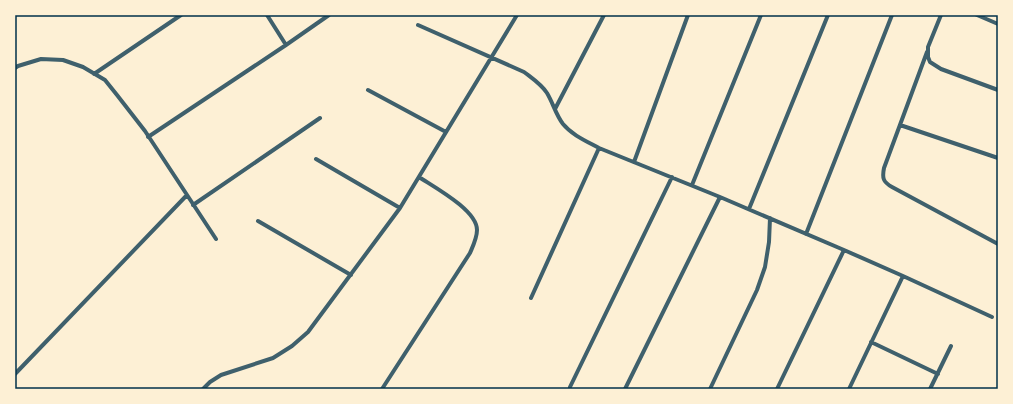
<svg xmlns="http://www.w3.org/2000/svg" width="1013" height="404" font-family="Georgia,serif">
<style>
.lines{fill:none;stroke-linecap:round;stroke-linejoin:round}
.minor{stroke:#3f606c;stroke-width:4}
.neatline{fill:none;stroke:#003049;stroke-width:1.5}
</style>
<rect width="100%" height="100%" fill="#fdf0d5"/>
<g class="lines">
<path class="minor" d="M267 15 286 45
M941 15 928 47V57L930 62 941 69 998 90
M977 15 998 24
M418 25 524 72C533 79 541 84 547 93 553 103 556 115 563 124 572 135 586 141 599 148L720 197 844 250 903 276 992 317
M927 52 884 168C882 178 883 182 892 187L998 244
M15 68 18 66 41 59 63 60 83 67 105 80 117 95 145 131 216 239
M94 74 181 15
M368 90 446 132
M555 109 604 15
M900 125 998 158
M148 137 286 45 329 15
M316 159 400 208
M634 162 688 15
M692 185 761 15
M193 205 320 118
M749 209 828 15
M258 221 351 275
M806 234 892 15
M531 298 599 148
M871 342 938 374
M15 374 187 195
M570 387 672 177
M203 389 210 382 221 375 273 358 292 346 308 332 400 208 517 15
M382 389 470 253C473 246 477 238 477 230 477 210 434 187 419 177
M625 389 720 197
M710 389 757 290 765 267 769 242 770 218
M777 389 844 250
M849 389 903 276
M930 389 951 346"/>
</g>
<rect width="1013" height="404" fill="none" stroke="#fdf0d5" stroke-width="32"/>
<rect x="16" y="16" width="981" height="372" class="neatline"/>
</svg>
